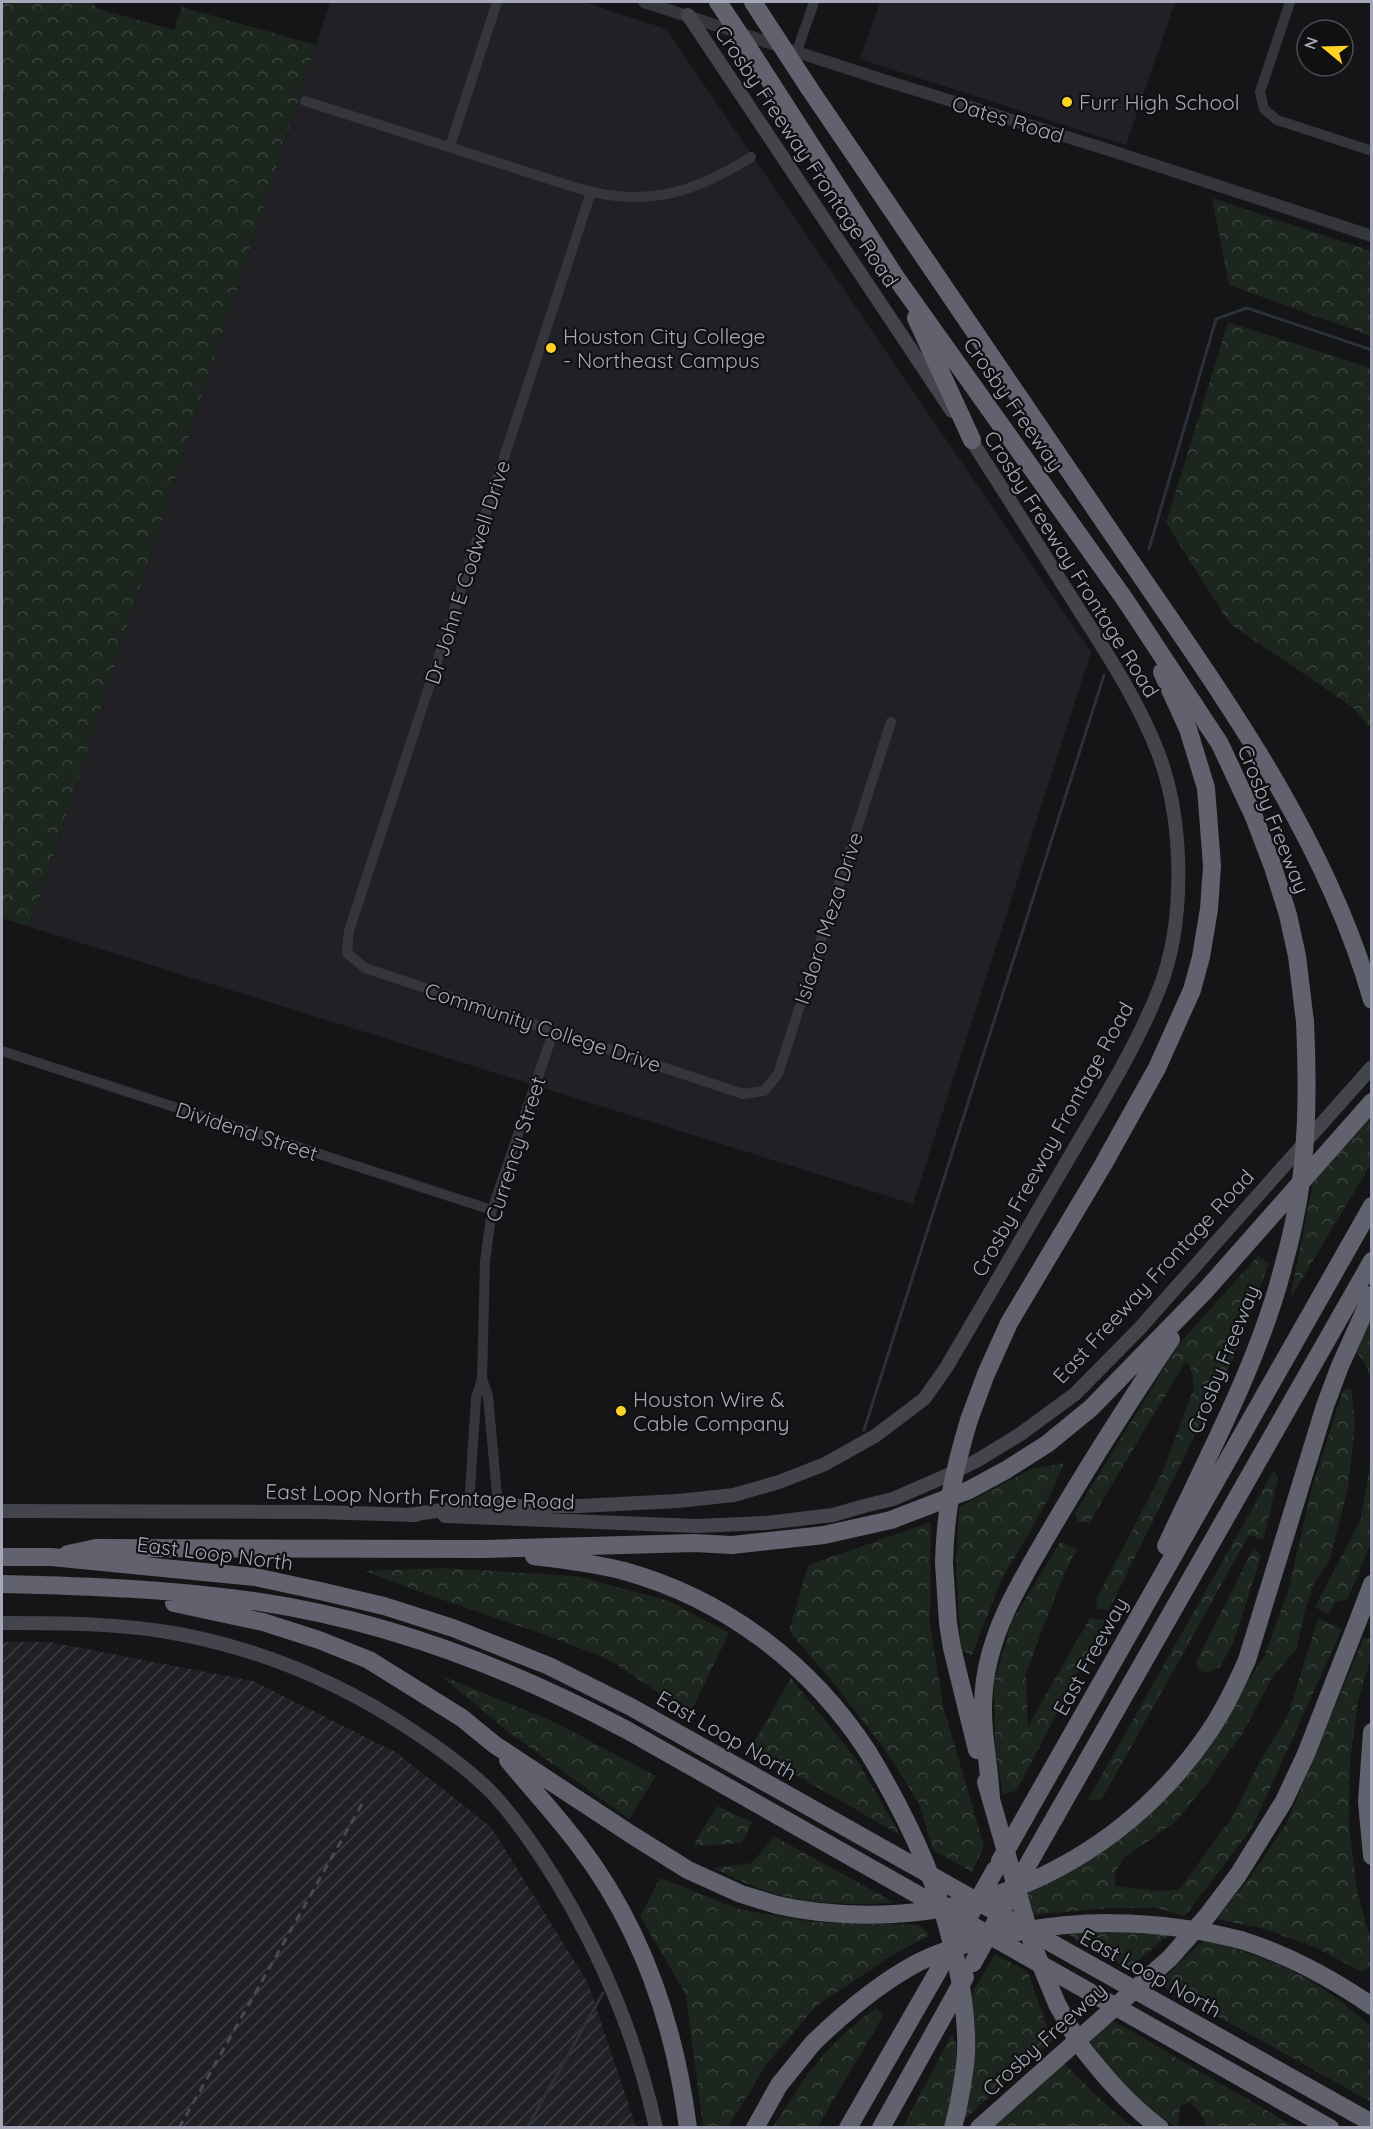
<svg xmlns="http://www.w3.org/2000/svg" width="1373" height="2129" font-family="Quicksand,sans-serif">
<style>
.built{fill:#212024}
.industrial{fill:url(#industrial-furrows)}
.forest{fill:url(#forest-crowns)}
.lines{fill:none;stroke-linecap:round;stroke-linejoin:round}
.stream{stroke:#29313b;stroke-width:3}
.minor{stroke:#35353c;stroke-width:10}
.tertiary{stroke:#35353c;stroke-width:12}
.secondary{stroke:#43444c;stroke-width:14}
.motorway{stroke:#61626d;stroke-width:18}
.rail{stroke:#484951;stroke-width:3;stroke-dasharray:8 6;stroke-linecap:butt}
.motorway-bridge{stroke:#61626d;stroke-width:18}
.poi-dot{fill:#ffd224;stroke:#100f11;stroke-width:2}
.labels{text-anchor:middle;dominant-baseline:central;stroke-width:4.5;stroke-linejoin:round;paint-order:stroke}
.poi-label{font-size:21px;fill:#a5a8b8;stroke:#100f11;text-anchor:start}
.street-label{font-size:21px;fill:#a5a8b8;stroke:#100f11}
</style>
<defs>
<pattern id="industrial-furrows" width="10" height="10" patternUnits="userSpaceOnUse" patternTransform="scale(1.5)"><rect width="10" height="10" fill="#212024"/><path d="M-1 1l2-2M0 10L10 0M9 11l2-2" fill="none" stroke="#3e3e42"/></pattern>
<pattern id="forest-crowns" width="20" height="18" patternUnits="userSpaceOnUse" patternTransform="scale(1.5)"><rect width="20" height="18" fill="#1c251e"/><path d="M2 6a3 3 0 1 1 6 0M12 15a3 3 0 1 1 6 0" fill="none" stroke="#3a423d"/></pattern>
</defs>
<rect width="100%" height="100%" fill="#151416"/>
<path class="built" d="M330 2H584L666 29 1091 652 913 1204 30 927Z
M880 2H1175L1126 145 860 59Z"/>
<path class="industrial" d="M2 1642H50L253 1681 397 1753 491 1827 588 1983 636 2127H2Z"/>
<path class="forest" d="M2 2H93L96 8 174 30 182 7 316 45 30 927 2 918Z
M1212 198 1371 251V336L1229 285Z
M1228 322 1371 368V728L1351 706 1230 624 1166 523Z
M1371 1118V1164L1290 1299 1313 1182Z
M1258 1256 1269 1263 1235 1354 1109 1610 1096 1609 1097 1598 1163 1471 1194 1387 1191 1369 1186 1361 1089 1523 1078 1522 1075 1513 1179 1344Z
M1371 1318V1394C1371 1375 1368 1366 1356 1352Z
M1351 1388 1355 1425 1348 1488 1329 1562 1314 1583 1305 1611 1297 1648 1272 1678 1242 1734 1205 1786 1175 1822 1124 1858 1115 1872V1886L1157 1891 1179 1890 1233 1816 1261 1759 1288 1715 1318 1618 1342 1629 1252 1828 1185 1916 1156 1908H1108L1032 1915 1026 1897 1029 1889 1099 1853 1239 1694 1264 1657 1289 1588 1311 1491 1343 1390Z
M1371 1427V1542L1348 1599 1335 1602 1328 1615 1315 1607 1361 1519 1369 1471Z
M1064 1463 1049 1498 1000 1583 972 1655 961 1650 956 1566 959 1507 1032 1469Z
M1274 1470 1278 1479 1263 1540 1249 1535 1102 1799 1087 1801Z
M931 1522 930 1626 944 1709 984 1846 972 1872 933 1850 919 1803 885 1750 835 1685 789 1631 808 1565Z
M1060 1542 1077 1549 1065 1572 1040 1635 1026 1675 1028 1726 1090 1618 1105 1620 1017 1790 1003 1795 995 1750 994 1682 1012 1621Z
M1254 1547 1261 1556 1234 1641 1220 1667 1207 1673 1199 1670 1196 1662Z
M443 1568 577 1576 669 1601 729 1633 690 1714 608 1659 545 1635 426 1594 365 1571Z
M1364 1637 1371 1640V1657L1358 1702 1350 1761 1349 1824 1357 1891 1371 1940V1965L1362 1972 1315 1947 1264 1929 1216 1919 1251 1876 1286 1824Z
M440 1675 554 1722 656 1776 629 1819 507 1731Z
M791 1678 857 1760 900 1835 750 1749Z
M717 1806 752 1822 742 1843 702 1846 694 1844Z
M774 1836 895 1903C850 1905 802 1905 760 1889 744 1883 728 1875 713 1868L752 1863Z
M660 1878 739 1909 813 1922 919 1925 930 1935 896 1953 816 2006 766 2065 728 2127H703L686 1995 640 1916Z
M1135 1928 1171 1933 1128 1969 1070 1936 1071 1932Z
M1204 1940C1247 1951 1291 1966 1328 1992 1343 2002 1357 2015 1371 2026V2102L1158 1983Z
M995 1954 1028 1972 1052 2041 959 2124 967 2001Z
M875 2008 884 2014 818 2127H773C793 2095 814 2061 843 2035 853 2026 864 2017 875 2008Z
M1114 2021 1295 2127H1204L1205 2120 1190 2102 1180 2106 1178 2127H1175L1145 2104 1112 2072 1089 2040Z
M952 2034C964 2051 949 2107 945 2127L902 2128Z
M1064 2063 1097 2096 1132 2127 993 2128Z"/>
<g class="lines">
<path class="stream" d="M1149 549 1216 319 1247 308 1372 350
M864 1430 1104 675
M527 2128 603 1993"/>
<path class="minor" d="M1290 2 1260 92 1264 109 1277 120 1372 151
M797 51 814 2
M305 101 577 188C644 208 693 194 751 157
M450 146 497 2
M591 192 349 931 347 953 365 968 743 1094 764 1091 778 1074 891 722
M2 1051 492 1210
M482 1379 488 1396 498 1506
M469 1506 476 1398 482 1379 485 1261 492 1210 554 1030"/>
<path class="tertiary" d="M644 2 874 77 1112 151 1372 236"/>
<path class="secondary" d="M688 15 952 411
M2 1511 317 1512 416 1515
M409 1515 469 1506H579L678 1501 734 1495 779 1482 825 1464 875 1436 924 1399 946 1368C985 1302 1024 1235 1063 1168 1096 1111 1133 1054 1158 992 1186 924 1184 823 1159 755 1137 697 1102 646 1069 594 1035 541 1002 487 967 434
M445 1516 697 1526 766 1523 833 1515 864 1506 893 1499 946 1476 978 1460 1019 1435 1075 1394 1140 1328 1372 1067
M2 1623C61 1623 121 1623 179 1634 263 1650 339 1682 410 1729 439 1748 469 1769 493 1794 517 1820 536 1849 555 1879 603 1958 636 2037 656 2128"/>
<path class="motorway" d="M748 47 897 279 1126 601 1220 744 1254 817 1273 867 1288 915 1297 956 1305 1022
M809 88C913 240 1016 392 1119 544 1217 688 1324 831 1372 1000
M916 318 972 440
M969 1420 986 1374 1009 1323 1103 1165 1157 1068 1192 990 1201 957 1209 909 1212 866 1206 788 1188 729 1162 672
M1166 1546C1207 1457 1257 1366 1282 1271
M68 1554 96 1548 484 1549 694 1543 732 1545 824 1535 891 1520 969 1490 1006 1470 1047 1444 1091 1408 1205 1291 1372 1102
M534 1556C564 1560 595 1563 624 1571 725 1599 811 1664 868 1752
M2 1557H51L255 1577 320 1591 384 1606 453 1628 549 1666 631 1707 1372 2123
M944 1563 948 1623 952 1648 977 1750
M2 1584C88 1586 175 1589 260 1602 387 1621 512 1669 625 1729L1330 2128
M174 1603 263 1622 319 1640 369 1660 462 1718 495 1745 632 1835 688 1870 741 1894 777 1905
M1361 1613 1372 1584
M1247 1660 1325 1406 1340 1366 1372 1295
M1372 1732 1367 1802 1372 1856
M508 1760C531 1788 556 1815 578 1844 641 1926 675 2026 688 2128
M991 1798C989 1762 980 1726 984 1689 989 1631 1021 1581 1050 1531 1088 1466 1129 1402 1171 1339
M1000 1861 1372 1206
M1018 1882 1372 1261
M1241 1940C1289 1955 1331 1978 1372 2006
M1080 2045C1104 2076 1128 2104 1160 2128
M755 2128 779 2085 813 2043
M848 2128 949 1952
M881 2128 965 1977
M953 2128 957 2112"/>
<path class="rail" d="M179 2128 362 1804"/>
<path class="motorway-bridge" d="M718 2 748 47
M753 2 809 88
M1282 1271C1286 1255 1291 1238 1294 1222 1308 1157 1308 1089 1305 1022
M944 1563C945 1511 954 1470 969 1420
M868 1752C911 1823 945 1897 960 1980 964 2004 967 2029 966 2053 965 2073 961 2092 957 2112
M986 1782 1033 1946 1057 2004 1080 2045
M777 1905C816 1914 855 1916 894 1914 1022 1907 1137 1838 1209 1732 1224 1710 1236 1685 1247 1660
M950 1950 995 1870
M973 1963 1017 1883
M813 2043C845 2012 879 1983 919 1962 939 1952 961 1945 983 1940 1068 1917 1157 1918 1241 1940
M979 2128 1170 1958 1207 1916 1238 1875 1284 1801 1306 1754 1361 1613"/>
</g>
<g class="poi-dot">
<circle cx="1067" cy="102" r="6"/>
<circle cx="551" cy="348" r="6"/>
<circle cx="621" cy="1411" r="6"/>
</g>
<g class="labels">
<g class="poi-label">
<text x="1079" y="102">Furr High School</text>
<text x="563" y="336">Houston City College<tspan x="563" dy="24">- Northeast Campus</tspan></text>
<text x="633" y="1399">Houston Wire &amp;<tspan x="633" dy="24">Cable Company</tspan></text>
</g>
<g class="street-label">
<text transform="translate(1008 119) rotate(17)">Oates Road</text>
<text transform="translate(807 156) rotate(56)">Crosby Freeway Frontage Road</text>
<text transform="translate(1014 404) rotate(55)">Crosby Freeway</text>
<text transform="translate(1072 564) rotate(58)">Crosby Freeway Frontage Road</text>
<text transform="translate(467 572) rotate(-72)">Dr John E Codwell Drive</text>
<text transform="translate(1274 819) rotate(68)">Crosby Freeway</text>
<text transform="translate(828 918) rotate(-72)">Isidoro Meza Drive</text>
<text transform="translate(543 1027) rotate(18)">Community College Drive</text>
<text transform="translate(247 1131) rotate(18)">Dividend Street</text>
<text transform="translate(1052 1139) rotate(-61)">Crosby Freeway Frontage Road</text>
<text transform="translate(515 1149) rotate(-72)">Currency Street</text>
<text transform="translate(1153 1276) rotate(-47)">East Freeway Frontage Road</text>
<text transform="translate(1223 1359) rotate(-68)">Crosby Freeway</text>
<text transform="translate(420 1496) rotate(2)">East Loop North Frontage Road</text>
<text transform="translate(215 1553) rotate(7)">East Loop North</text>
<text transform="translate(1090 1656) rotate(-61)">East Freeway</text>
<text transform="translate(727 1735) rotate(30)">East Loop North</text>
<text transform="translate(1151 1973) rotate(29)">East Loop North</text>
<text transform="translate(1044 2039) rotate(-42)">Crosby Freeway</text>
</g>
</g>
<rect width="1373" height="2129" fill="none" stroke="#a5a8b8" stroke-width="6"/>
<g transform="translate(1325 48) rotate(289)"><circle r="28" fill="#100f11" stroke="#4c4c54" stroke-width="1.5"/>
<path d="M0-4.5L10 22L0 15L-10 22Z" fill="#ffd224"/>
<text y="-9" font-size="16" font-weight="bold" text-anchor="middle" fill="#a5a8b8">N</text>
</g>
</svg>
